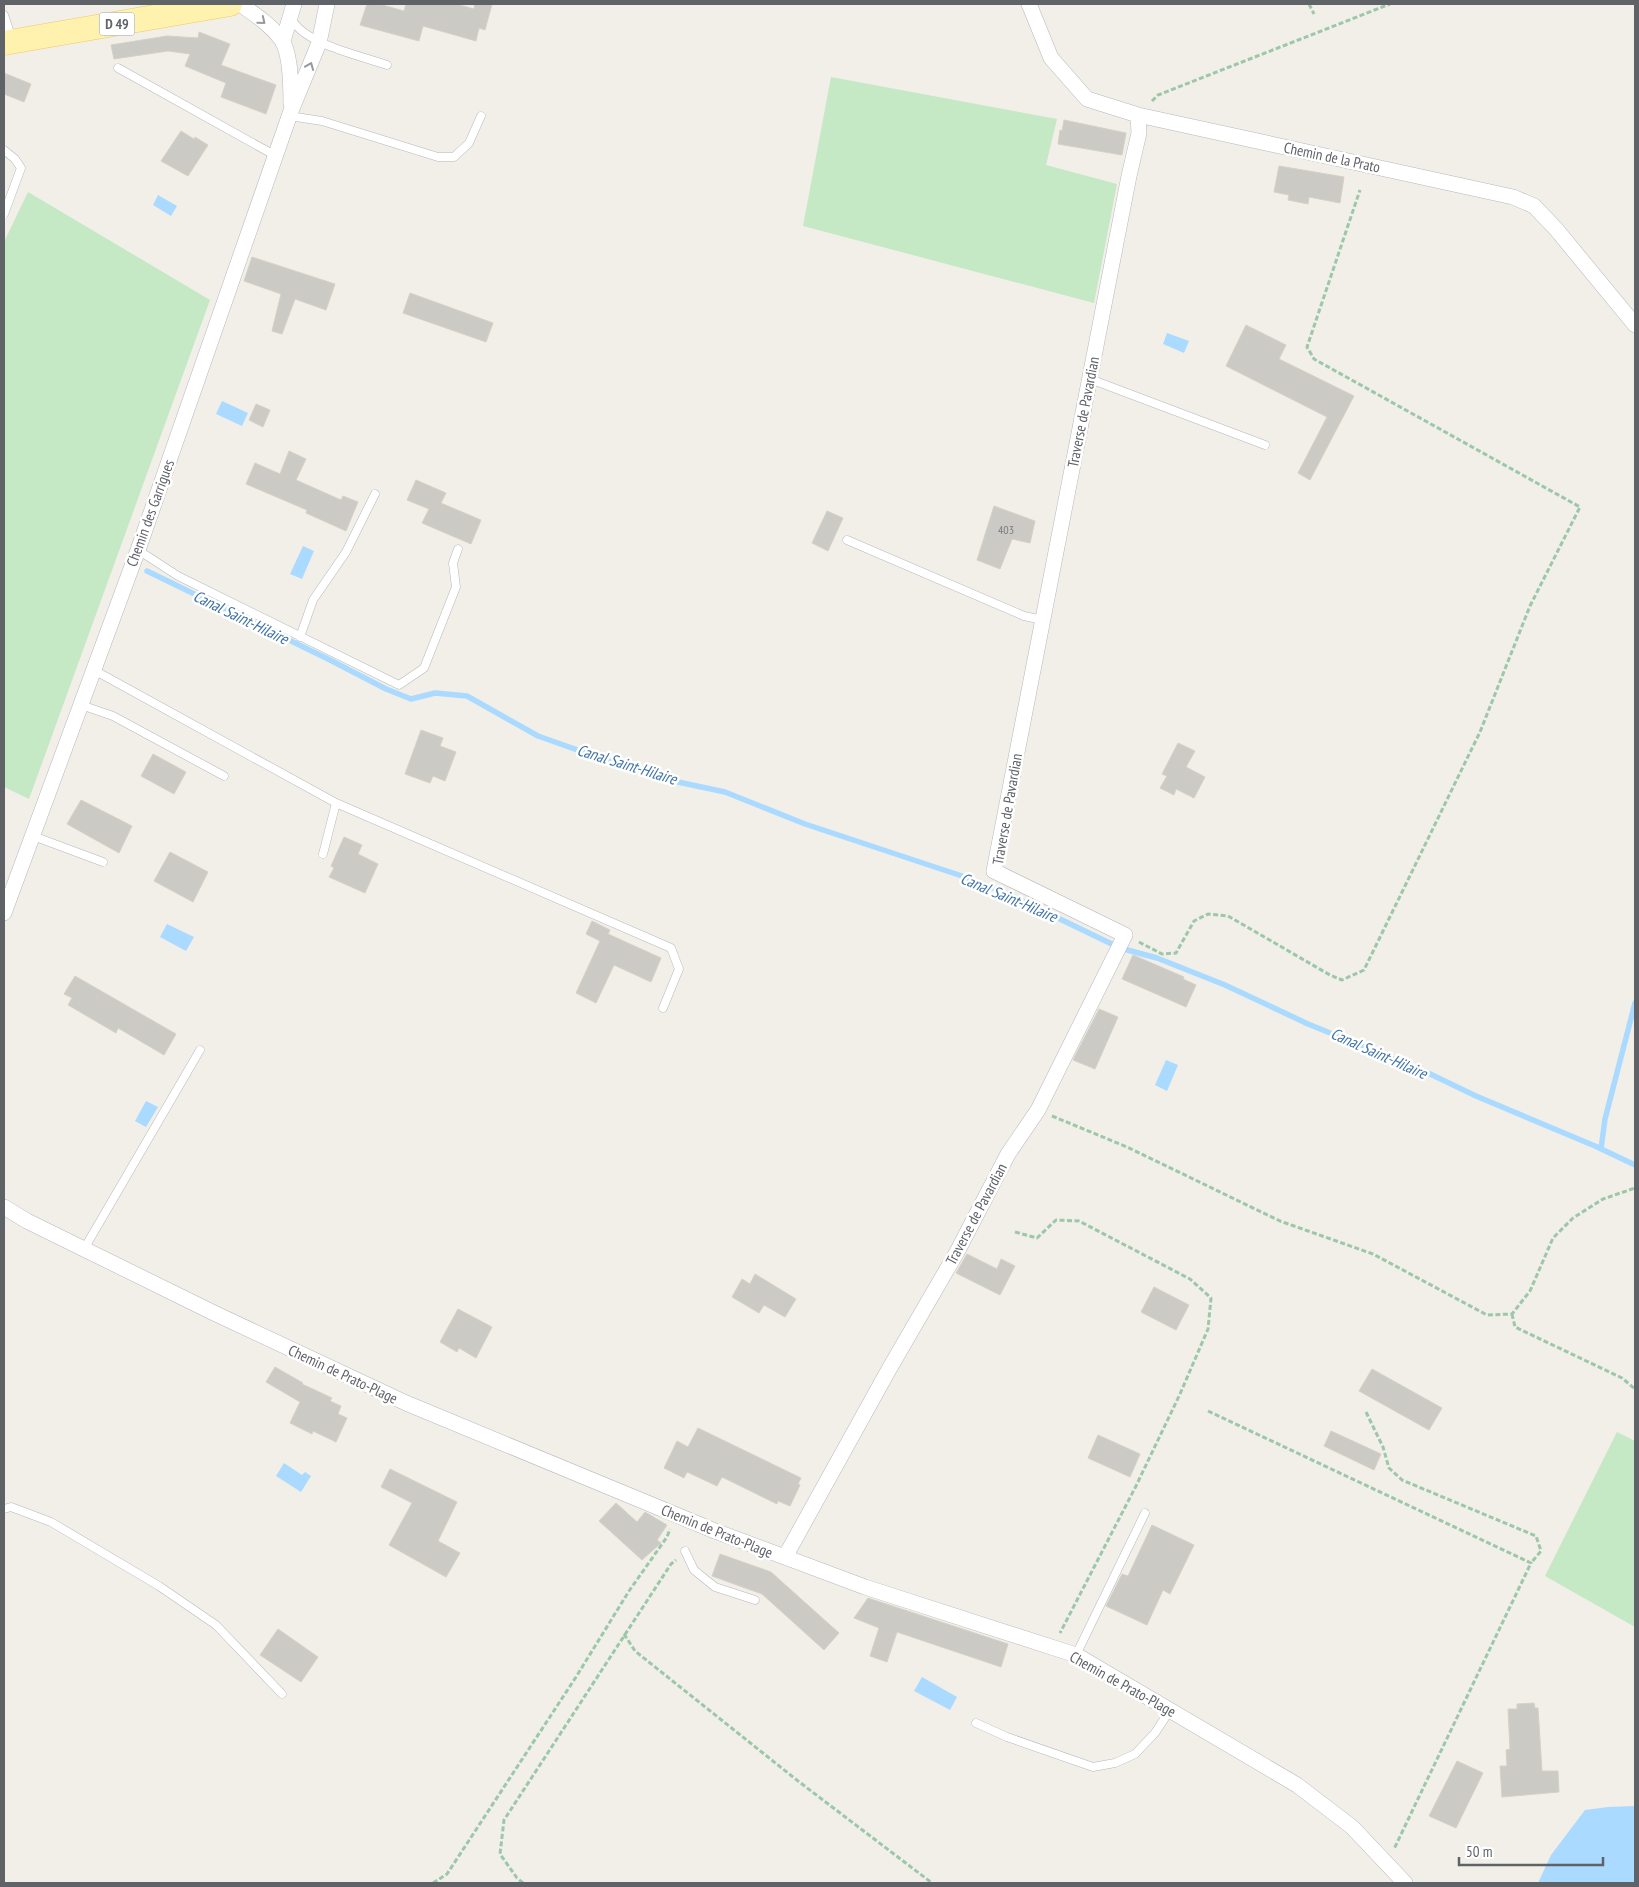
<svg xmlns="http://www.w3.org/2000/svg" width="1639" height="1887" font-family="'PT Sans Narrow',sans-serif">
<style>
.green{fill:#c5e8c5}
.water{fill:#aadaff}
.lines{fill:none;stroke-linecap:round;stroke-linejoin:round}
.stream{stroke:#aadaff;stroke-width:5.5}
.building{fill:#cccac5;stroke:#d6d1c6}
.service-casing{stroke:#b5b8bc;stroke-width:9}
.minor-casing{stroke:#b5b8bc;stroke-width:16}
.primary-casing{stroke:#f2c960;stroke-width:25}
.path{stroke:#9cc7a9;stroke-width:3;stroke-dasharray:5 2.5;stroke-linecap:butt}
.service{stroke:#fff;stroke-width:8}
.minor{stroke:#fff;stroke-width:15}
.primary{stroke:#fff2af;stroke-width:24}
.oneway{stroke:#979a9d}
.labels{text-anchor:middle;dominant-baseline:central;stroke-width:5;stroke-linejoin:round;paint-order:stroke}
.number-label{font-size:12px;fill:#7a7d7f}
.shield{fill:#fff;stroke:#8f9295;stroke-width:1}
.shield-label{font-size:14px;font-weight:bold;fill:#5f6368}
.street-label{font-size:15px;fill:#5f6368;stroke:#fff}
.water-label{font-size:16px;font-style:italic;fill:#4174aa;stroke:#fff}
</style>
<rect width="100%" height="100%" fill="#f1efe8"/>
<path class="green" d="M831 77 1057 119 1046 165 1117 184 1094 303 803 226Z
M28 192 210 300 29 799 4 787V242Z
M1617 1432 1635 1441V1627L1545 1576Z"/>
<path class="water" d="M158 195 177 206 171 216 153 205Z
M1167 333 1189 341 1184 353 1163 344Z
M222 401 248 413 242 426 216 414Z
M303 546 314 551 302 579 290 574Z
M167 924 194 937 186 951 160 937Z
M1166 1060 1178 1065 1167 1091 1155 1085Z
M146 1101 158 1107 146 1127 135 1121Z
M284 1463 302 1475 305 1472 311 1476 301 1492 276 1476Z
M922 1677 957 1697 950 1710 914 1691Z
M1635 1806V1883H1538L1551 1855 1585 1810 1608 1807Z"/>
<g class="lines">
<path class="stream" d="M147 571 330 660 386 689 411 699 435 693 467 696 538 736 620 765 678 782 725 792 805 824 965 877 1008 894 1118 947
M1120 948 1157 958 1225 985 1308 1024 1426 1072 1476 1096 1595 1146 1635 1165
M1601 1149 1605 1119 1635 1003"/>
</g>
<path class="building" d="M367 4H379L404 11 406 4H456L474 9 475 4H492L485 30 479 28 476 41 423 26 419 41 360 25Z
M199 32 230 44 221 65 276 85 266 114 221 97 226 83 185 66 190 54 168 51 114 59 111 45 167 36 198 38Z
M4 73 31 84 24 102 4 94Z
M1064 120 1126 133 1122 155 1058 144 1060 130 1062 131Z
M181 131 194 139 195 137 208 145 188 176 161 161Z
M1279 166 1344 177 1340 203 1309 197 1308 204 1288 200 1289 195 1274 192Z
M252 257 335 284 326 310 295 299 282 334 272 331 281 294 244 281Z
M410 293 493 323 486 342 403 313Z
M1246 325 1286 345 1279 359 1354 396 1310 480 1298 473 1327 417 1226 366Z
M256 404 270 410 263 427 249 420Z
M289 451 306 459 296 480 341 500 343 496 358 502 346 531 306 513 307 510 246 484 255 463 280 474Z
M416 480 446 493 441 503 481 520 471 544 422 523 429 509 407 500Z
M994 506 1035 521 1030 543 1012 539 1000 569 977 560Z
M827 511 843 518 828 551 812 543Z
M421 730 443 738 440 746 456 752 445 781 433 776 430 783 405 774Z
M1178 743 1195 751 1186 767 1205 777 1194 798 1176 789 1174 795 1160 788 1167 776 1162 774Z
M153 754 186 772 174 794 141 776Z
M81 800 132 826 119 853 67 824Z
M344 837 362 845 358 854 378 864 365 893 329 877 334 868 331 866Z
M170 852 208 872 193 902 154 881Z
M592 921 610 930 608 934 661 958 651 982 614 965 596 1003 576 993 600 941 586 934Z
M1133 955 1184 977 1183 979 1196 985 1186 1007 1122 979Z
M75 976 176 1034 164 1055 118 1028 116 1033 68 1005 72 998 64 994Z
M1099 1009 1118 1017 1095 1069 1073 1060Z
M967 1254 997 1269 1001 1259 1015 1266 1000 1295 956 1273Z
M755 1274 796 1299 785 1317 764 1305 759 1313 732 1297 742 1279 750 1284Z
M1154 1287 1189 1305 1176 1330 1141 1312Z
M458 1309 492 1327 476 1358 459 1348 457 1352 440 1342Z
M275 1367 303 1383 302 1384 332 1398 330 1401 341 1406 338 1414 347 1418 336 1442 313 1431 312 1434 290 1423 300 1402 266 1382Z
M1372 1369 1442 1408 1429 1430 1359 1391Z
M698 1428 801 1478 798 1484 800 1485 790 1506 778 1501 777 1504 722 1477 717 1486 687 1472 684 1478 664 1468 677 1441 688 1447Z
M1331 1431 1381 1454 1374 1470 1324 1446Z
M1098 1435 1140 1454 1130 1477 1088 1458Z
M390 1469 457 1502 438 1541 460 1553 446 1577 389 1545 412 1503 381 1487Z
M616 1503 637 1522 645 1512 667 1525 657 1540 661 1543 642 1560 599 1521Z
M1152 1525 1194 1545 1170 1594 1163 1590 1147 1625 1106 1606 1122 1574 1128 1576Z
M720 1554 771 1572 839 1633 824 1650 762 1594 712 1576Z
M868 1598 1008 1644 1001 1667 897 1632 887 1662 870 1656 879 1628 854 1618Z
M278 1629 318 1657 301 1682 260 1655Z
M1534 1703 1535 1708H1538L1542 1771H1558L1559 1792 1502 1797 1500 1766H1507L1506 1750 1510 1749 1508 1709H1517V1704Z
M1457 1761 1483 1773 1456 1828 1429 1816Z"/>
<g class="lines">
<g class="service-casing">
<path id="service" d="M4 15 12 39
M291 17C300 43 362 56 387 65
M118 68 276 156
M289 116 322 121 438 157H454L469 143 481 116
M4 150 15 159 21 168 4 214
M1090 379 1265 445
M847 540 1024 616 1043 620
M138 550 178 576 399 685 424 668 456 587 453 563 458 549
M300 637 313 600 346 552 375 494
M92 669 336 803 671 948 679 969 663 1008
M81 705 113 716 224 776
M33 836 103 862
M323 854 336 803
M84 1249 200 1050
M4 1509 11 1507 51 1522 159 1586 216 1625 282 1694
M685 1551 694 1570 715 1587 755 1600
M1076 1655 1145 1513
M976 1723 1007 1737 1093 1767 1115 1763 1135 1754 1155 1733 1170 1710"/>
</g>
<g class="minor-casing">
<path id="minor" d="M240 4C254 14 270 24 281 39 291 53 291 87 291 104
M1029 4 1051 58 1087 99 1138 115 1513 197 1534 206 1556 229 1635 325
M283 41 294 4
M4 913 138 550 291 111 319 43 327 4
M4 1207 27 1221 214 1313 406 1403 715 1531 865 1587 1076 1655 1297 1785 1352 1827 1405 1883
M785 1557 888 1371 957 1252 1008 1154 1038 1110 1125 935 994 871 1129 176 1139 133 1138 115"/>
</g>
<g class="primary-casing">
<path id="primary" d="M4 43 230 4"/>
</g>
<path class="path" d="M1309 4 1314 14
M1152 101 1158 95 1390 4
M1139 942 1162 954 1176 953 1194 921 1208 914 1228 916 1330 975 1342 980 1364 970 1480 732 1530 606 1580 507 1314 359 1307 347 1360 190
M1052 1116 1127 1147 1280 1221 1373 1254 1487 1315 1512 1314 1530 1291 1553 1238 1573 1218 1603 1199 1635 1188
M1015 1232 1037 1238 1056 1220 1079 1221 1190 1279 1211 1298 1208 1329 1180 1394 1136 1486 1060 1633
M1512 1314 1515 1327 1622 1378 1635 1389
M1208 1411 1531 1563 1394 1849
M1366 1412 1383 1447 1389 1468 1402 1480 1536 1536 1541 1551 1531 1563
M624 1634 635 1651 798 1781 932 1883
M433 1883 447 1874 576 1677 629 1591 667 1537 670 1529
M523 1883 517 1878 500 1854 504 1820 671 1564 676 1560"/>
<use href="#service" class="service"/>
<use href="#minor" class="minor"/>
<use href="#primary" class="primary"/>
</g>
<defs><path id="oneway-chevron" d="M-2-3.5L2.5 0L-2 3.5" fill="none" stroke-width="1.6" stroke-linecap="round" stroke-linejoin="round" transform="scale(1.25)"/></defs>
<g class="oneway">
<use href="#oneway-chevron" transform="translate(262 21) rotate(39)"/>
<use href="#oneway-chevron" transform="translate(310 66) rotate(-68)"/>
</g>
<g class="labels">
<g class="number-label">
<text x="1006" y="529">403</text>
</g>
<rect class="shield" x="99.5" y="12.5" width="35" height="23" rx="4"/>
<g class="shield-label">
<text x="117" y="24">D 49</text>
</g>
<g class="street-label">
<text transform="translate(1332 157) rotate(12)">Chemin de la Prato</text>
<text transform="translate(1083 412) rotate(-79)">Traverse de Pavardian</text>
<text transform="translate(150 513) rotate(-70)">Chemin des Garrigues</text>
<text transform="translate(1007 809) rotate(-80)">Traverse de Pavardian</text>
<text transform="translate(976 1214) rotate(-62)">Traverse de Pavardian</text>
<text transform="translate(343 1374) rotate(25)">Chemin de Prato-Plage</text>
<text transform="translate(717 1531) rotate(22)">Chemin de Prato-Plage</text>
<text transform="translate(1123 1684) rotate(29)">Chemin de Prato-Plage</text>
</g>
<g class="water-label">
<text transform="translate(241 617) rotate(26)">Canal Saint-Hilaire</text>
<text transform="translate(627 764) rotate(17)">Canal Saint-Hilaire</text>
<text transform="translate(1009 897) rotate(23)">Canal Saint-Hilaire</text>
<text transform="translate(1379 1053) rotate(24)">Canal Saint-Hilaire</text>
</g>
</g>
<rect width="1639" height="1887" fill="none" stroke="#5f6368" stroke-width="10"/>
<path d="M1459 1857v8h144v-8" fill="none" stroke="#5f6368" stroke-width="2.5"/>
<text x="1466" y="1857" font-size="15" fill="#5f6368" stroke="#ffffff" stroke-width="4" paint-order="stroke">50 m</text>
</svg>
